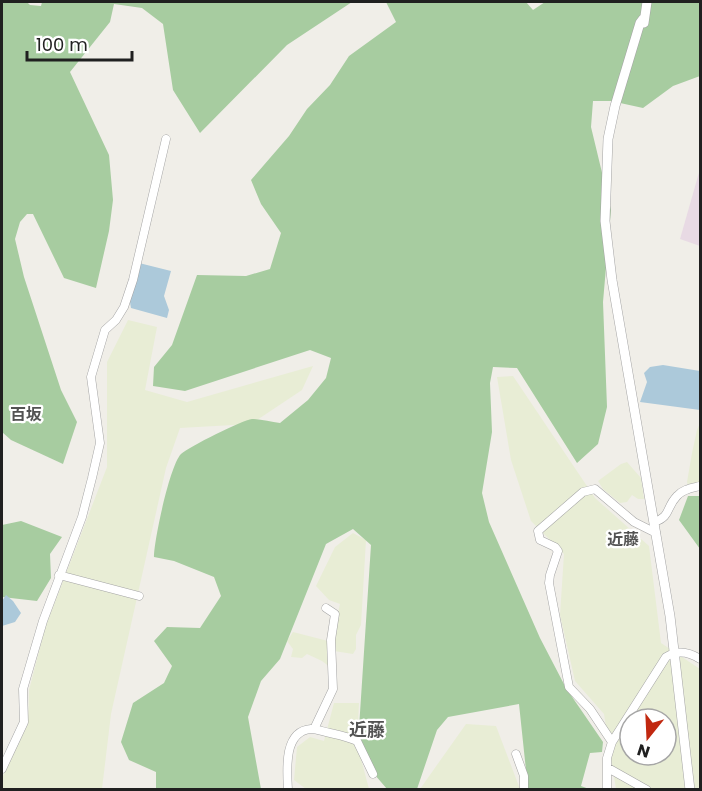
<svg xmlns="http://www.w3.org/2000/svg" width="702" height="791" font-family="Poppins,'Noto Sans JP',sans-serif">
<style>
.industrial{fill:#e8dae4}
.farmland{fill:#e8edd5;fill-rule:evenodd}
.forest{fill:#a7cca0}
.water{fill:#acc9da}
.lines{fill:none;stroke-linecap:round;stroke-linejoin:round}
.minor-casing{stroke:#a4a4a4;stroke-width:9}
.tertiary-casing{stroke:#a4a4a4;stroke-width:10}
.minor{stroke:#fff;stroke-width:8}
.tertiary{stroke:#fff;stroke-width:9}
.labels{text-anchor:middle;dominant-baseline:central;stroke-width:4.5;stroke-linejoin:round;paint-order:stroke}
.neighbourhood-label{font-size:16px;font-weight:bold;fill:#535353;stroke:#fff}
.quarter-label{font-size:18px;font-weight:bold;fill:#535353;stroke:#fff}
</style>
<rect width="100%" height="100%" fill="#f0eee8"/>
<path class="industrial" d="M700 169V246L680 239Z"/>
<path class="farmland" d="M128 320 157 327 145 390 187 402 313 366 302 390 251 424 180 428 166 468 111 714 102 789H2V778L28 724 29 690 45 628 107 467V362Z
M513 376 595 498 649 546 661 643 700 669V789H616L604 714 575 681 560 615 564 554 531 521 511 460 497 377ZM630 719H666V755H630Z
M700 423V482L688 485 687 482 692 453 697 430Z
M627 462 641 478 644 499H638L632 495 627 502 620 503 603 489 598 481 621 464Z
M353 533 366 540 361 625 356 635V649L353 654 334 651 330 667 322 661 307 654 302 658 291 657 293 649 287 641 293 632 328 641 336 622 340 604 329 600 316 586 335 547Z
M334 703H359L357 744 369 789H306L294 780 297 747 310 737 324 741Z
M466 724 496 726 520 789H420Z"/>
<path class="forest" d="M2 2H27L30 5 41 6 42 2H352L287 45 200 133 173 90 163 24 142 8 114 4 110 22 70 72 109 155 113 200 109 231 96 288 64 278 33 214H27L20 222 15 239 24 277 61 390 77 422 63 464 11 440 2 432Z
M386 2H526L533 10 545 2H700V76L673 86 643 108 611 101H593L591 127 611 210 603 302 607 407 598 444 577 463 517 368 493 367 490 383 492 432 482 493 489 522 540 638 566 688 603 742 602 752 590 753 581 786 589 789H528L519 704 448 717 437 730 417 789H387L363 761 359 728 371 545 353 529 326 544 280 659 261 681 248 717 261 789H156V772L129 760 121 742 133 703 164 683 172 666 154 641 167 627 200 628 221 596 214 577 174 561 154 557C154 540 170 465 181 454 189 447 242 420 252 419 261 419 271 422 280 423L308 400 326 378 331 358 310 350 185 391 153 386 154 367 172 345 197 275 246 276 270 269 281 233 261 204 251 180 289 136 307 109 330 85 349 56 396 22Z
M688 496H700V549L679 520Z
M21 521 62 537 50 554 51 578 37 601 2 597V525Z"/>
<path class="water" d="M139 263 171 271 164 296 169 310 167 318 131 308 130 302Z
M663 365 700 371V410L640 402 647 382 644 373 650 367Z
M6 595 13 601 21 613 15 622 2 626V601Z"/>
<g class="lines">
<g class="minor-casing">
<path id="minor" d="M654 522C671 517 666 507 677 496 683 489 692 488 700 486
M59 575 139 596
M314 729 333 689 331 640 335 614 326 608
M612 742 590 709 569 687 549 583 550 575 558 551 555 547 540 540 538 531 583 492 595 489 634 522 656 533
M516 754 524 776V790
M608 768 647 790
M2 769 24 722 23 689 43 621 82 517 92 478 100 443 91 377 105 330 116 320 124 307 133 280 166 139
M288 790C287 771 283 731 311 729 317 729 324 732 330 733 339 735 349 737 357 741L373 774
M607 790V758L612 742 666 657C677 650 689 652 700 659"/>
</g>
<g class="tertiary-casing">
<path id="tertiary" d="M643 19 640 23 615 106 608 139 605 221 612 280 670 616 690 790
M644 23 647 2"/>
</g>
<use href="#minor" class="minor"/>
<use href="#tertiary" class="tertiary"/>
</g>
<g class="labels">
<g class="neighbourhood-label">
<text x="26" y="414">百坂</text>
<text x="623" y="539">近藤</text>
</g>
<g class="quarter-label">
<text x="367" y="729">近藤</text>
</g>
</g>
<rect width="702" height="791" fill="none" stroke="#202020" stroke-width="6"/>
<g transform="translate(648 737) rotate(198)"><circle r="28" fill="#ffffff" stroke="#a6a6a6" stroke-width="1.5"/>
<path d="M0-4.5L10 22L0 15L-10 22Z" fill="#c12810"/>
<text y="-9" font-size="16" font-weight="bold" text-anchor="middle" fill="#202020">N</text>
</g>
<path d="M27 51v9h105v-9" fill="none" stroke="#202020" stroke-width="3"/>
<text x="36" y="51" font-size="18" fill="#202020" stroke="#ffffff" stroke-width="4.5" paint-order="stroke">100 m</text>
</svg>
